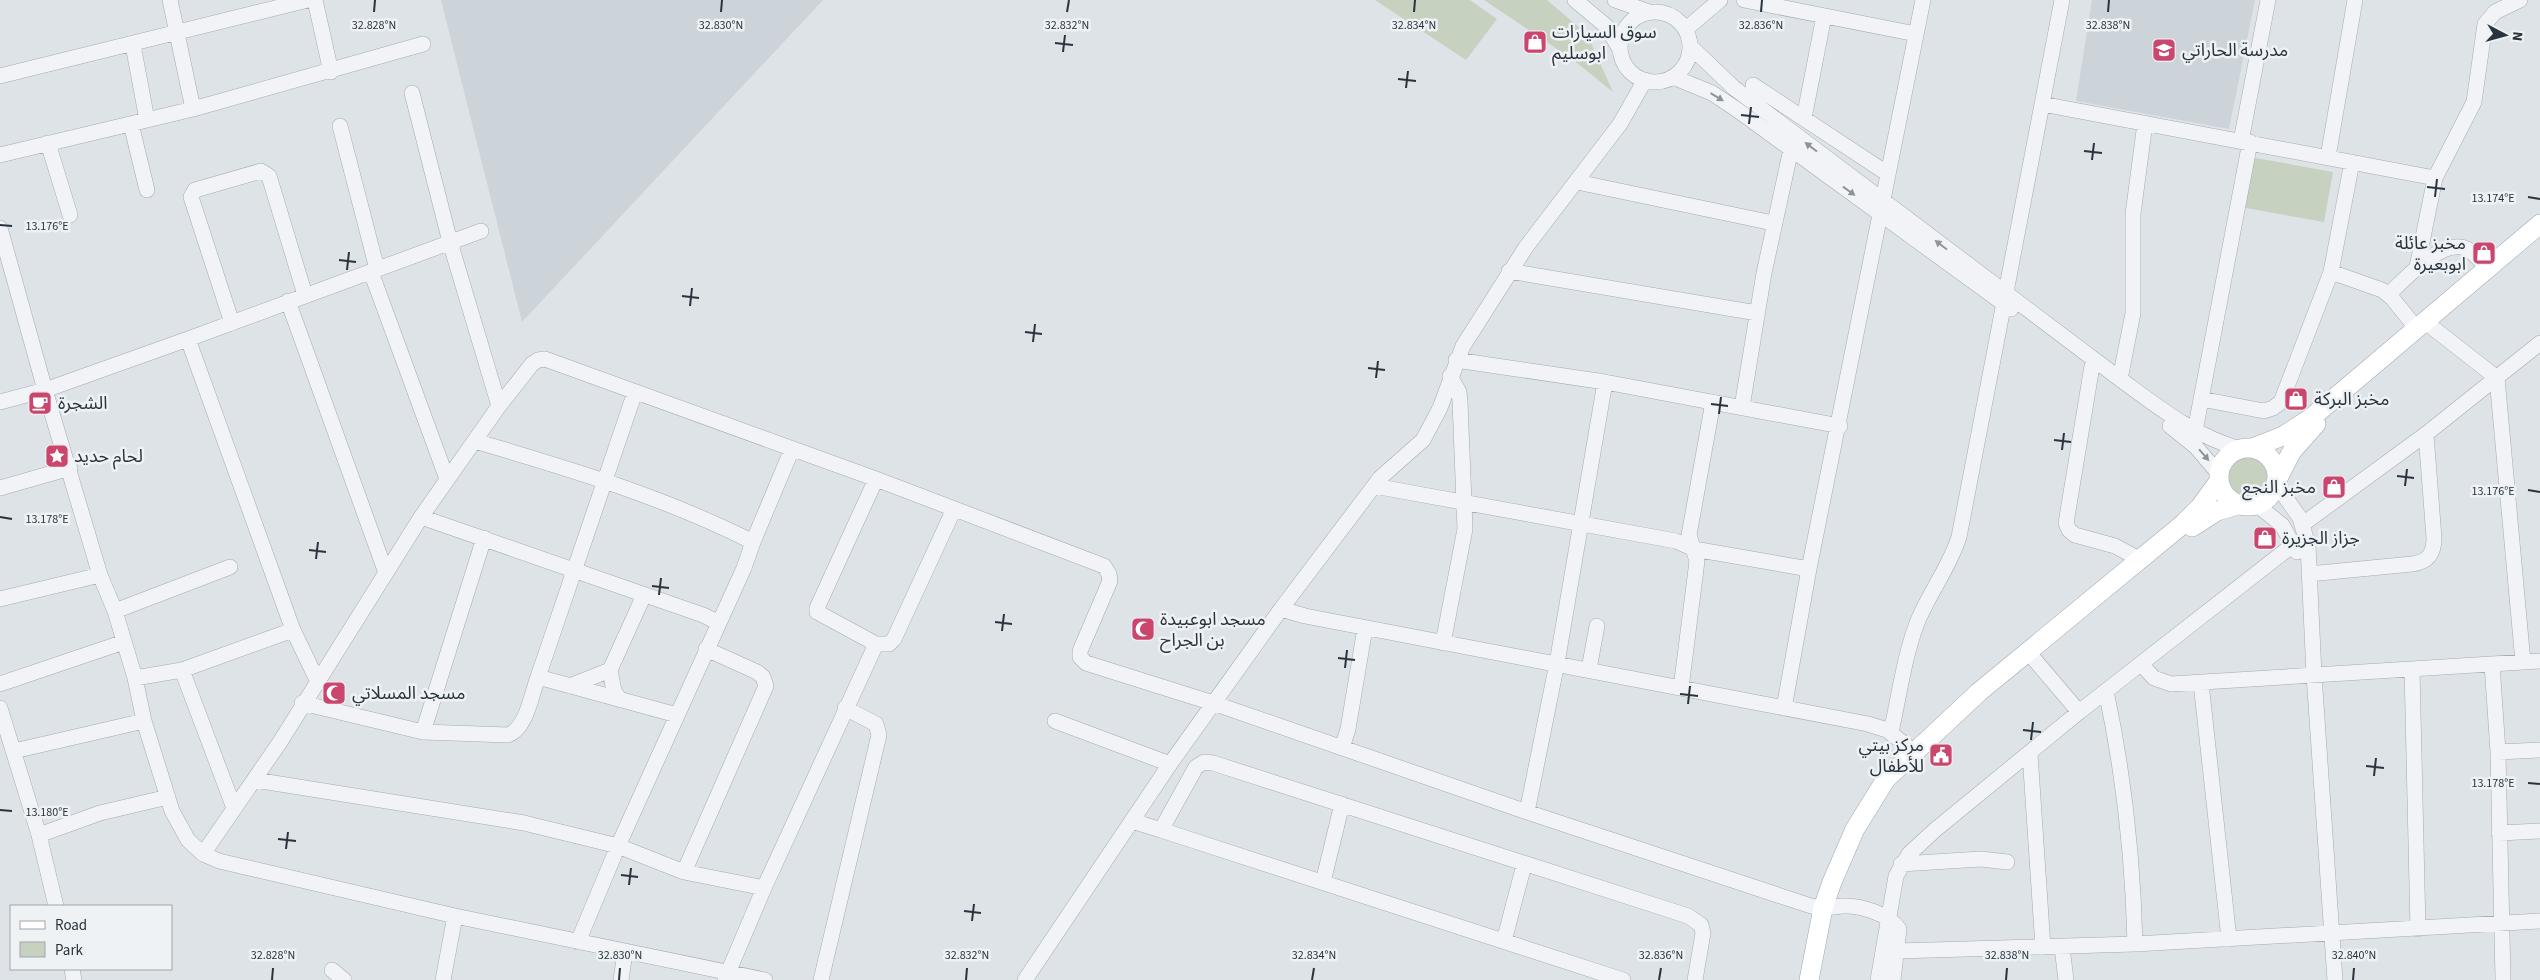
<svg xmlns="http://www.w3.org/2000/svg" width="2540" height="980" font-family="'Source Sans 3','Noto Sans Arabic',sans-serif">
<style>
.built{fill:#ccd3d9}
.green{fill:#c6d1c0}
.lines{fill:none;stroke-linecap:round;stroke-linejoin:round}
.minor-casing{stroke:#a4abb1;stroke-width:16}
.major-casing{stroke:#9ea9b3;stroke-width:20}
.minor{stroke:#f1f3f6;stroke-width:15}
.major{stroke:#fff;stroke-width:19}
.oneway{fill:#8c939a}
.ticks{fill:none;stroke:#28333e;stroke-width:2}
.labels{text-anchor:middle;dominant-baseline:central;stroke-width:5;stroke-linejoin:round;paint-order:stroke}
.poi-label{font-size:18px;fill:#28333e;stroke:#eef2f5;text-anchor:start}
.ticks-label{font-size:12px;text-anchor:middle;fill:#28333e;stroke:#eef2f5;stroke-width:5;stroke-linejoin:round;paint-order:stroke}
</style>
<rect width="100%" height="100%" fill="#dee3e7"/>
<path class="built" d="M441 0H823L522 322Z
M2092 0H2255L2229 129 2076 101Z"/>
<path class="green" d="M1375 0H1470L1497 19 1466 60Z
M1484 0H1547L1587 34 1613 92 1572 59Z
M2250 157 2333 172 2324 222 2241 207Z
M2226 478a21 21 0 1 1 42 0a21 21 0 1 1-42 0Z"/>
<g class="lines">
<g class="minor-casing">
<path id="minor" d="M170 0 193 109
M315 0 331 72
M1575 0 1606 26 1620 49
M1615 0 1649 12
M1744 0 1916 34
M1620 47a35 35 0 1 1 70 0a35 35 0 1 1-70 0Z
M1686 29 1720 0
M133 45 147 120
M1690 46 1734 88 2120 379C2158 407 2194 436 2240 449
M0 76 308 0
M1673 77 1712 93 1736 109 2011 309
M1753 85 1888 174
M412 93 450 242 499 406
M2042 104 2435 178
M1804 118 1824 16
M131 124 147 190
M340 126 377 269
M2241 141 2268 0
M48 143 70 215
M0 155 193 109 423 44
M2328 157 2355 0
M1577 182 1773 223
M0 228 45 390 100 575 115 611 135 678 144 721 172 811 188 840 203 854 219 861 455 916 765 980
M2417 267 2435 178 2474 102 2485 24 2495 12 2520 0
M1509 271 1757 313
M371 272 447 479
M2331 272 2382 290 2392 298 2417 329
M2389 294C2405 279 2443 237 2467 249 2475 253 2481 262 2487 268
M288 301 386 573
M232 323 191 197 195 190 261 171 269 176 305 295
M2433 328 2497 378 2523 662
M188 339 293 630 318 682
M1456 360 1605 382 1840 426
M2092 366 2066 523 2069 530 2075 535 2115 546 2141 560
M2120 379 2133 313V214L2145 123
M2201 399 2264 411 2273 408 2281 402 2331 272 2352 162
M0 402 45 390 188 339 481 231
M1742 407 1764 273 1791 149
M2170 426 2196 447 2219 474
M2195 431 2250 142
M475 441C570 469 664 497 753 542L744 568 618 846 578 942
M2276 484 2300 518 2308 545 2314 675 2335 980
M1374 486 1676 541 1694 549 1809 569
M0 488 70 468
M2257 505 2282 525 2297 552
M421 517 703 615 719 623
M2303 524 2426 434 2540 343
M753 542 792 449
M2309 574 2412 564C2428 562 2434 554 2434 538L2426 434
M0 599 100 575
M1281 609 1305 616 1868 724 1887 730 1913 751
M115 611 230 567
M1443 643 1465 529 1460 401 1459 392 1450 376
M876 644H889L894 639 954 509
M2034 659 2079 712
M2141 664 2154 678 2171 684 2540 661
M2492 664 2498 752 2503 980
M1589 669 1597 626
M2412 669 2418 929
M182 670 234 808
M538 677 677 715
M135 678 182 670 293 630
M2201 683 2229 939
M0 684 124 642
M570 686 610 670
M1681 688 1697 561 1689 535 1713 402
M2106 691C2124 775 2133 858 2135 944
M620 700 614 691 610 670 644 595
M302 703 423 732 508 735C527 728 531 695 538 677L635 392
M0 708 39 835 56 906
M1784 708 1809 569 1923 0
M1055 721 1170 764
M423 732 484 538
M1891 732C1899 697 1904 657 1917 623 1929 593 1949 568 1959 537L2062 0
M1342 748 1348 729 1365 628
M14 751 144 721
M2498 752 2540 750
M2030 754 2043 947
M255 780 524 823 618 846 684 872 764 888
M1527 812 1557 663 1605 382
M1132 821 1161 830
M2499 833 2540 831
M39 835 100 813 168 797
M203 854 280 742 421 517 499 406 532 364 538 360 545 359 876 479 1104 566 1109 574 1110 581 1080 651V657L1086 663 1213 703 1527 812 1811 906C1823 909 1831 907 1843 906 1860 905 1889 914 1899 929L1893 980
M1901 864 1981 859 2007 862
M684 872 766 686 763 677 757 672 706 649
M1323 882 1342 804
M1504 941 1524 865
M2062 947 2066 980
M1897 951 2135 944 2540 921
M72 969 74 980
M332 970 344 980
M443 980 455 916
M621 980 625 952
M725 980 764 888 876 644 817 612V608L876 479
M821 980 879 735 876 724 845 708
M1025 980 1170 764 1281 609 1380 478 1423 440 1440 408 1463 346 1526 247 1620 124 1645 80
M1623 980 1161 830 1196 767 1204 762 1213 763 1688 916 1701 925 1703 933 1695 980
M1878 980 1896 876 1909 854 1935 830 2079 712 2294 544"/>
</g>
<g class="major-casing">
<path id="major" d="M2252 448 2283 436 2311 418 2540 224
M2219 477a29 29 0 1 1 58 0a29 29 0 1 1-58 0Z
M2276 482 2292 451 2316 424
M2192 527 2217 511 2238 505
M1809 980 1823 908 1832 882 1855 829 1886 779 1979 692 2183 524 2200 507 2219 481"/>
</g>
<use href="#minor" class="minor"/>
<use href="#major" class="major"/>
</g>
<defs><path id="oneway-solid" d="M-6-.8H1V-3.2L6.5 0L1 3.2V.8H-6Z" transform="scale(1.25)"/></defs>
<g class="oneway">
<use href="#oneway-solid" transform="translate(1717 97) rotate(31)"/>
<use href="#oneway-solid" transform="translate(1811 147) rotate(-143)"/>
<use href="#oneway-solid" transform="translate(1849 191) rotate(36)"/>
<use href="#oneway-solid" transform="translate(1941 245) rotate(-143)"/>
<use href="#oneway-solid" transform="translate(2204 455) rotate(49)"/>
</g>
<path class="ticks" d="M374 12 375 0M721 12 722 0M1067 12 1069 0M1414 12 1415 0M1761 12 1762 0M2108 12 2109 0M1055 43 1073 45M1063 52 1065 35M1398 79 1416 81M1406 88 1408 71M1741 115 1759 117M1749 124 1751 107M2084 151 2102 153M2092 160 2094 143M2427 187 2445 189M2435 197 2437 179M2528 197 2540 199M0 225 12 226M339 260 356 262M347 270 349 252M682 296 699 298M690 306 692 288M1025 332 1042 334M1033 342 1035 324M1368 368 1385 370M1376 378 1378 361M1711 404 1728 406M1719 414 1721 397M2054 440 2071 442M2062 450 2064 433M2397 476 2414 478M2405 486 2407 469M2528 490 2540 492M0 517 12 519M309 550 326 552M316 559 318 542M652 586 669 588M659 595 661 578M995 622 1012 624M1002 631 1004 614M1338 658 1355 660M1345 668 1347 650M1680 694 1698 696M1688 704 1690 686M2023 730 2041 732M2031 740 2033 722M2366 766 2384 768M2374 776 2376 758M2528 783 2540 784M0 810 12 811M278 839 296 841M286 849 288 832M621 875 638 877M629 885 631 868M964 911 981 913M972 921 974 904M272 980 273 968M619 980 620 968M966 980 967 968M1312 980 1314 968M1659 980 1661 968M2006 980 2007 968M2353 980 2354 968"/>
<defs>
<g id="shop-square" transform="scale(1.25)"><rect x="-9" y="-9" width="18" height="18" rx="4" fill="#ca466d" stroke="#eef2f5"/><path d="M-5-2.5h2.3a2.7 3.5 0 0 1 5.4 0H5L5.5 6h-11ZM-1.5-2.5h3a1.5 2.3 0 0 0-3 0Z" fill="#fff"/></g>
<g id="school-square" transform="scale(1.25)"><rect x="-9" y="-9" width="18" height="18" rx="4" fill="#ca466d" stroke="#eef2f5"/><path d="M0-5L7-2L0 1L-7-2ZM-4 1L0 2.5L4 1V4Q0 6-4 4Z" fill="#fff"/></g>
<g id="cafe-square" transform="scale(1.25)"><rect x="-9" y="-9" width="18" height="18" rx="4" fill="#ca466d" stroke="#eef2f5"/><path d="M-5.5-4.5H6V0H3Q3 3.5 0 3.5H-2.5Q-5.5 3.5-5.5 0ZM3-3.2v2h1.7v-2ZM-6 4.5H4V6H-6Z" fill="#fff"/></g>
<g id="sight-square" transform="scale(1.25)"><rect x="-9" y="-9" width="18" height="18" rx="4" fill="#ca466d" stroke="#eef2f5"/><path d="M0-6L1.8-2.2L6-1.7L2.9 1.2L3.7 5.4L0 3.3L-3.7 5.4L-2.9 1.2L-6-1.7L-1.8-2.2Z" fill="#fff"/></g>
<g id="mosque-square" transform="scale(1.25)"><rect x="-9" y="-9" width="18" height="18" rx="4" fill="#ca466d" stroke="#eef2f5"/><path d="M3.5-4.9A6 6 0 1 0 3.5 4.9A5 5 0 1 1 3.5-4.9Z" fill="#fff"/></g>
<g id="civic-square" transform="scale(1.25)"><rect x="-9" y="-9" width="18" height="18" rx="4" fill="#ca466d" stroke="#eef2f5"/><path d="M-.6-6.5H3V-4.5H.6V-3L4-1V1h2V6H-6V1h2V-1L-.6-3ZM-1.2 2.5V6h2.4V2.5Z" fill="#fff"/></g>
</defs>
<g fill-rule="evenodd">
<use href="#shop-square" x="1535" y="42"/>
<use href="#school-square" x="2164" y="50"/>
<use href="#shop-square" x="2484" y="253"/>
<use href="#shop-square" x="2296" y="399"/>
<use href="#cafe-square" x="40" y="403"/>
<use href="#sight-square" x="57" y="456"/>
<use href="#shop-square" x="2334" y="487"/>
<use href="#shop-square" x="2265" y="538"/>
<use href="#mosque-square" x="1143" y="629"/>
<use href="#mosque-square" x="334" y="693"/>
<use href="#civic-square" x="1941" y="755"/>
</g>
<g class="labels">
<g class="poi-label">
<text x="1552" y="32">سوق السيارات<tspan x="1552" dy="21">ابوسليم</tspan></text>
<text x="2182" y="50">مدرسة الحاراتي</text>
<text x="2466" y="243" text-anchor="end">مخبز عائلة<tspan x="2466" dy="21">ابوبعيرة</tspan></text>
<text x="2314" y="399">مخبز البركة</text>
<text x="58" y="403">الشجرة</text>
<text x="74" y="456">لحام حديد</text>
<text x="2316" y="487" text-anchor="end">مخبز النجع</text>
<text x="2282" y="538">جزاز الجزيرة</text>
<text x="1160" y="619">مسجد ابوعبيدة<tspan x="1160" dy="21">بن الجراح</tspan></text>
<text x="352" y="693">مسجد المسلاتي</text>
<text x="1924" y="745" text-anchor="end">مركز بيتي<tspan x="1924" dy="21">للأطفال</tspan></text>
</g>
</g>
<g class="ticks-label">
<text x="374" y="29">32.828°N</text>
<text x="721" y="29">32.830°N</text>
<text x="1067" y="29">32.832°N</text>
<text x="1414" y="29">32.834°N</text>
<text x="1761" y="29">32.836°N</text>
<text x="2108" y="29">32.838°N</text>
<text x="2493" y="202">13.174°E</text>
<text x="47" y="230">13.176°E</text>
<text x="2493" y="495">13.176°E</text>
<text x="47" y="523">13.178°E</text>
<text x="2493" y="787">13.178°E</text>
<text x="47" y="816">13.180°E</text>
<text x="273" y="959">32.828°N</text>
<text x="620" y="959">32.830°N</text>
<text x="967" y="959">32.832°N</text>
<text x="1314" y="959">32.834°N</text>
<text x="1661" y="959">32.836°N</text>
<text x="2007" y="959">32.838°N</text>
<text x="2354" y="959">32.840°N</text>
</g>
<rect x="10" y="905" width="162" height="65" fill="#eef2f5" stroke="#9fa6ac"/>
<rect x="20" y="921" width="25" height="8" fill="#ffffff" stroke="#9fa6ac"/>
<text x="55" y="930" font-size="15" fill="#28333e">Road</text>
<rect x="20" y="942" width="25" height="15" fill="#c6d1c0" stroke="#9fa6ac"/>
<text x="55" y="955" font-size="15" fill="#28333e">Park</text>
<g transform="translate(2505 35) rotate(96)" stroke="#eef2f5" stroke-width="4" paint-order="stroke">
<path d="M0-4L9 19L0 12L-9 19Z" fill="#28333e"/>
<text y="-8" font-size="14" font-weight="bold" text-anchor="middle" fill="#28333e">N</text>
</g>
</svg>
